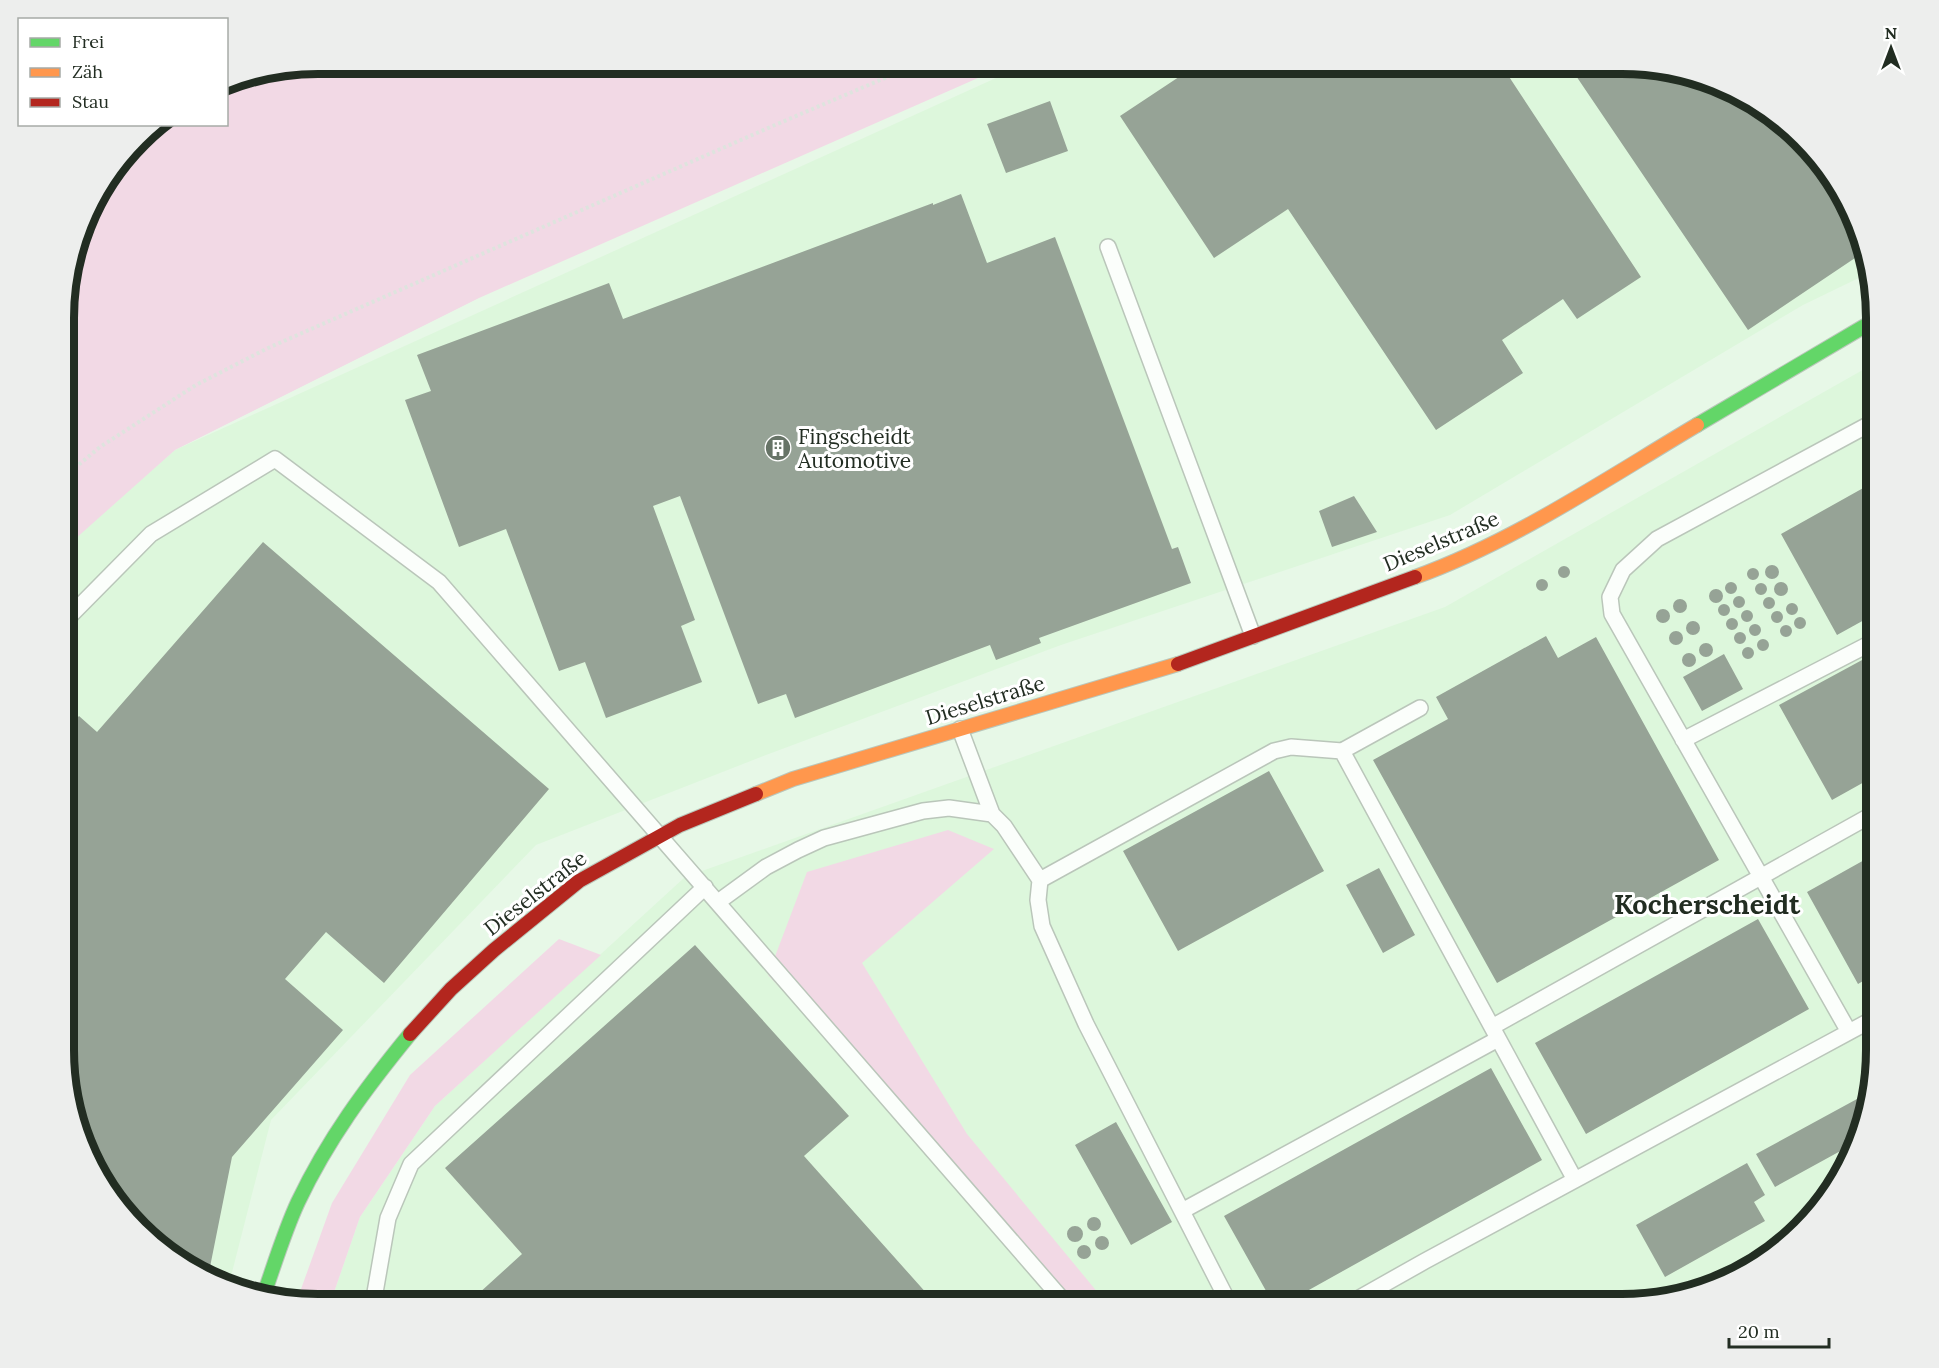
<svg xmlns="http://www.w3.org/2000/svg" width="1939" height="1368" font-family="Lora,serif">
<style>
.built{fill:#ddf7dc}
.green{fill:#f2d9e5}
.building{fill:#96a396}
.lines{fill:none;stroke-linecap:round;stroke-linejoin:round}
.lane-casing{stroke:#bac6ba;stroke-width:18}
.fast-casing{stroke:#bac6ba;stroke-width:16}
.slow-casing{stroke:#bac6ba;stroke-width:16}
.jam-casing{stroke:#bac6ba;stroke-width:16}
.path{stroke:#dee4de;stroke-width:4;stroke-dasharray:3 3;stroke-linecap:butt}
.lane{stroke:#fbfefb;stroke-width:15}
.fast{stroke:#63d668;stroke-width:14}
.slow{stroke:#ff974d;stroke-width:14}
.jam{stroke:#b3261e;stroke-width:14}
.labels{text-anchor:middle;dominant-baseline:central;stroke-width:6;stroke-linejoin:round;paint-order:stroke}
.poi-label{font-size:21px;fill:#222d22;stroke:#fff;text-anchor:start}
.street-label{font-size:21px;fill:#222d22;stroke:#fff}
.district-label{font-size:27px;font-weight:bold;fill:#222d22;stroke:#fff}
.rim{fill:none;stroke:#222d22;stroke-width:8}
</style>
<rect width="100%" height="100%" fill="#e7f8e7"/>
<path class="built" d="M1029 63 1638 64 1703 77 1776 115 1842 191 1867 274 1803 305 1450 515 1061 645 766 755 536 845 271 1120 228 1288 163 1253 97 1177 65 1083V545L175 450Z
M1875 363V1067L1862 1132 1824 1205 1734 1279 1622 1305 330 1304 360 1217 435 1106 685 877 1445 607Z"/>
<path class="green" d="M318 63H1012L479 298 175 450 65 548V285L89 205 153 125 226 124 227 81Z
M948 830 994 849 862 963 967 1134 1108 1305H1076L768 975 807 872Z
M559 939 601 955 435 1106 360 1217 330 1304 296 1303 332 1203 410 1075Z"/>
<path class="building" d="M1200 63H1500L1641 277 1577 319 1563 299 1502 340 1523 373 1436 430 1288 209 1214 258 1120 116Z
M1568 64H1638L1703 77 1776 115 1842 191 1861 254 1748 330Z
M1050 101 1068 151 1006 173 987 124Z
M961 194 987 263 1055 237 1172 549 1178 547 1191 583 1039 638 1041 643 996 660 990 645 795 718 786 694 758 704 680 496 653 506 695 620 681 626 702 682 606 718 585 662 559 671 506 529 459 547 405 400 431 391 417 355 609 283 623 319 933 203V205Z
M1874 482 1875 614 1837 635 1781 534Z
M1354 496 1377 532 1332 547 1319 511Z
M263 542 549 789 384 983 326 932 285 979 343 1030 232 1157 208 1277 163 1253 97 1177 65 1083V731L79 716 97 732Z
M1765 572a7 7 0 1 1 14 0a7 7 0 1 1-14 0Z
M1558 572a6 6 0 1 1 12 0a6 6 0 1 1-12 0Z
M1747 574a6 6 0 1 1 12 0a6 6 0 1 1-12 0Z
M1536 585a6 6 0 1 1 12 0a6 6 0 1 1-12 0Z
M1725 588a6 6 0 1 1 12 0a6 6 0 1 1-12 0Z
M1774 589a7 7 0 1 1 14 0a7 7 0 1 1-14 0Z
M1755 589a6 6 0 1 1 12 0a6 6 0 1 1-12 0Z
M1709 596a7 7 0 1 1 14 0a7 7 0 1 1-14 0Z
M1733 602a6 6 0 1 1 12 0a6 6 0 1 1-12 0Z
M1763 603a6 6 0 1 1 12 0a6 6 0 1 1-12 0Z
M1673 606a7 7 0 1 1 14 0a7 7 0 1 1-14 0Z
M1786 609a6 6 0 1 1 12 0a6 6 0 1 1-12 0Z
M1718 610a6 6 0 1 1 12 0a6 6 0 1 1-12 0Z
M1656 616a7 7 0 1 1 14 0a7 7 0 1 1-14 0Z
M1741 616a6 6 0 1 1 12 0a6 6 0 1 1-12 0Z
M1771 617a6 6 0 1 1 12 0a6 6 0 1 1-12 0Z
M1794 623a6 6 0 1 1 12 0a6 6 0 1 1-12 0Z
M1726 624a6 6 0 1 1 12 0a6 6 0 1 1-12 0Z
M1686 628a7 7 0 1 1 14 0a7 7 0 1 1-14 0Z
M1749 630a6 6 0 1 1 12 0a6 6 0 1 1-12 0Z
M1780 631a6 6 0 1 1 12 0a6 6 0 1 1-12 0Z
M1669 638a7 7 0 1 1 14 0a7 7 0 1 1-14 0Z
M1734 638a6 6 0 1 1 12 0a6 6 0 1 1-12 0Z
M1546 636 1558 658 1596 637 1719 860 1497 983 1373 760 1448 719 1436 697Z
M1757 645a6 6 0 1 1 12 0a6 6 0 1 1-12 0Z
M1699 650a7 7 0 1 1 14 0a7 7 0 1 1-14 0Z
M1742 653a6 6 0 1 1 12 0a6 6 0 1 1-12 0Z
M1875 653V776L1832 800 1779 705Z
M1682 660a7 7 0 1 1 14 0a7 7 0 1 1-14 0Z
M1724 654 1743 689 1702 711 1683 677Z
M1269 771 1324 871 1178 951 1123 851Z
M1875 854V974L1858 984 1807 892Z
M1379 868 1415 935 1383 953 1346 885Z
M1758 919 1809 1009 1586 1134 1535 1043Z
M695 945 849 1116 804 1156 937 1305H466L522 1254 445 1168Z
M1491 1068 1542 1160 1282 1305H1274L1224 1216Z
M1857 1099 1866 1115 1862 1132 1856 1144 1855 1143 1775 1187 1756 1154Z
M1116 1122 1172 1222 1131 1245 1075 1145Z
M1747 1163 1765 1195 1754 1202 1765 1221 1665 1277 1636 1225Z
M1087 1224a7 7 0 1 1 14 0a7 7 0 1 1-14 0Z
M1067 1234a8 8 0 1 1 16 0a8 8 0 1 1-16 0Z
M1095 1243a7 7 0 1 1 14 0a7 7 0 1 1-14 0Z
M1077 1252a7 7 0 1 1 14 0a7 7 0 1 1-14 0Z
M1438 1290 1446 1305H1410Z"/>
<g class="lines">
<g class="lane-casing">
<path id="lane" d="M1108 247 1253 636
M65 621 151 534 275 459 439 582 1067 1305
M1420 708 1342 751 1575 1180
M960 729 992 814
M1683 740 1875 641
M1040 880 1038 900 1042 926 1086 1024 1230 1305
M718 902 766 867 798 850 824 838 923 811 949 808 992 814 1004 826 1040 880 1274 751 1291 747 1342 751
M1492 1027 1875 813
M1849 1032 1612 614 1610 597 1623 570 1657 539 1866 426 1875 425
M1182 1211 1498 1039
M373 1304 388 1218 411 1164 705 887
M1347 1305 1425 1261 1875 1018"/>
</g>
<g class="fast-casing">
<path id="fast" d="M1697 425 1875 320
M263 1297C274 1266 284 1232 298 1202 328 1139 365 1089 410 1034"/>
</g>
<g class="slow-casing">
<path id="slow" d="M1415 577C1515 541 1606 479 1697 425
M756 794 793 779 1178 664"/>
</g>
<g class="jam-casing">
<path id="jam" d="M1178 664 1415 577
M410 1034 451 989 494 950 579 881 680 825 756 794"/>
</g>
<path class="path" d="M65 476 100 447 196 385 268 348 775 125 920 63"/>
<use href="#lane" class="lane"/>
<use href="#fast" class="fast"/>
<use href="#slow" class="slow"/>
<use href="#jam" class="jam"/>
</g>
<defs>
<g id="building-disc" transform="scale(1.35)"><circle r="9.5" fill="#677467" stroke="#fff"/><path d="M-4-6H4V6H1V3H-1V6H-4ZM-2.5-4.3h1.7v1.8h-1.7ZM.8-4.3h1.7v1.8H.8ZM-2.5-1h1.7V.8h-1.7ZM.8-1h1.7V.8H.8Z" fill="#fff"/></g>
</defs>
<g fill-rule="evenodd">
<use href="#building-disc" x="778" y="448"/>
</g>
<g class="labels">
<g class="poi-label">
<text x="798" y="436">Fingscheidt<tspan x="798" dy="24">Automotive</tspan></text>
</g>
<g class="street-label">
<text transform="translate(1441 541) rotate(-23)">Dieselstraße</text>
<text transform="translate(985 700) rotate(-17)">Dieselstraße</text>
<text transform="translate(535 893) rotate(-38)">Dieselstraße</text>
</g>
<g class="district-label">
<text x="1707" y="904">Kocherscheidt</text>
</g>
</g>
<path d="M0 0H1939V1368H0ZM318 74H1622A244 244 0 0 1 1866 318V1050A244 244 0 0 1 1622 1294H318A244 244 0 0 1 74 1050V318A244 244 0 0 1 318 74Z" fill="#edeeed" fill-rule="evenodd"/>
<path class="rim" d="M318 74H1622A244 244 0 0 1 1866 318V1050A244 244 0 0 1 1622 1294H318A244 244 0 0 1 74 1050V318A244 244 0 0 1 318 74Z"/>
<rect x="18" y="18" width="210" height="108" fill="#ffffff" stroke="#a7aba7" stroke-width="1.5"/>
<rect x="30" y="38" width="30" height="9" fill="#63d668" stroke="#a7aba7" stroke-width="1.5"/>
<text x="72" y="48" font-size="18" fill="#222d22">Frei</text>
<rect x="30" y="68" width="30" height="9" fill="#ff974d" stroke="#a7aba7" stroke-width="1.5"/>
<text x="72" y="78" font-size="18" fill="#222d22">Zäh</text>
<rect x="30" y="98" width="30" height="9" fill="#b3261e" stroke="#a7aba7" stroke-width="1.5"/>
<text x="72" y="108" font-size="18" fill="#222d22">Stau</text>
<g transform="translate(1891 48)" stroke="#ffffff" stroke-width="4.5" paint-order="stroke">
<path d="M0-4.5L10 22L0 15L-10 22Z" fill="#222d22"/>
<text y="-9" font-size="16" font-weight="bold" text-anchor="middle" fill="#222d22">N</text>
</g>
<path d="M1729 1338v9h100v-9" fill="none" stroke="#222d22" stroke-width="3"/>
<text x="1738" y="1338" font-size="18" fill="#222d22" stroke="#ffffff" stroke-width="4.5" paint-order="stroke">20 m</text>
</svg>
